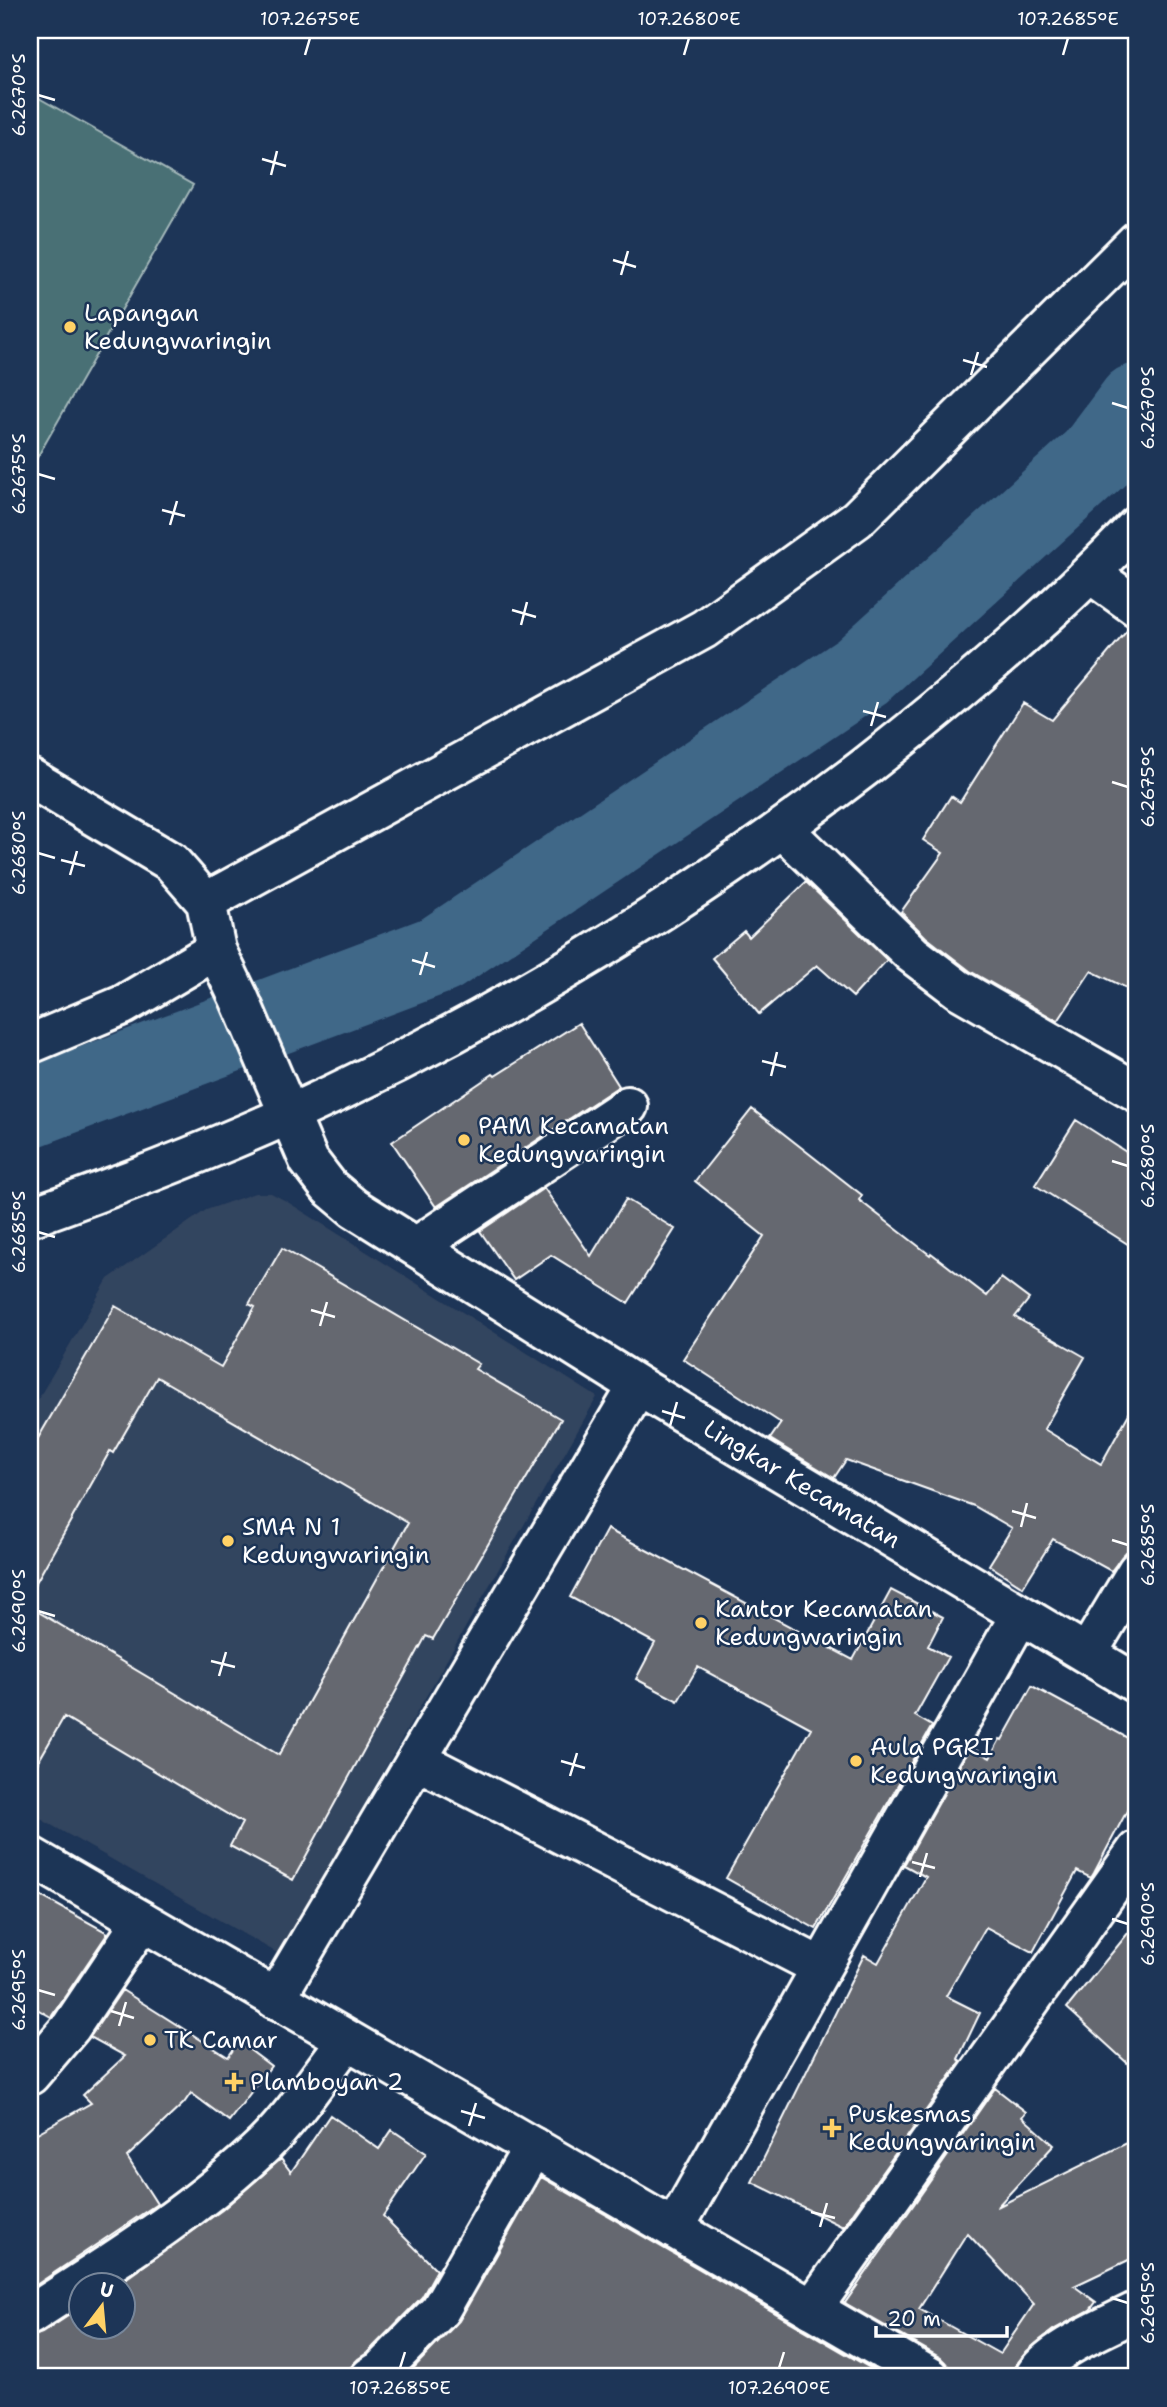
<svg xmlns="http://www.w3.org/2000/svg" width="1167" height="2407" font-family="'Shantell Sans',sans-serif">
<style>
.built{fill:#33445e;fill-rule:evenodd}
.green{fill:#487074;stroke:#a4b8ba;stroke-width:2}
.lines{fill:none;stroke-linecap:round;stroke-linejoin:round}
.river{stroke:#406788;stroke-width:79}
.building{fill:#65676f;stroke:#fff;stroke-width:2;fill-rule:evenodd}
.minor-casing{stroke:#fff;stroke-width:44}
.tertiary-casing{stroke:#fff;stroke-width:44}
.secondary-casing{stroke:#fff;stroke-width:44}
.minor{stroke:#1d3557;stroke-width:38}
.tertiary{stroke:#1d3557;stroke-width:38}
.secondary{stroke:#1d3557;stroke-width:38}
.ticks{fill:none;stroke:#fff;stroke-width:2.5}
.poi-dot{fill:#ffd166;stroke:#1d3557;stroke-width:2.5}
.labels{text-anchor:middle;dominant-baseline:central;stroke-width:5;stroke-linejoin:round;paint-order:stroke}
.poi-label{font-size:24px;fill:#fff;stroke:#1d3557;text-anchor:start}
.street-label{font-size:24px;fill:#fff;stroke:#1d3557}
.neatline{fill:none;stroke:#fff;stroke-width:2.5}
.ticks-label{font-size:18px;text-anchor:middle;fill:#fff}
</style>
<rect width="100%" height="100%" fill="#1d3557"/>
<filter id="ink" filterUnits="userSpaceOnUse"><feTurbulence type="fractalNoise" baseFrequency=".0143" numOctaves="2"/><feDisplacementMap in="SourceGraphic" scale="14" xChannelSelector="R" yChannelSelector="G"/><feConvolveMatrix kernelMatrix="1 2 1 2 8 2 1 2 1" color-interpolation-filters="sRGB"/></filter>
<g filter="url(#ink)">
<path class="built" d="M255 1193H271L286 1201 597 1397 279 1954 30 1813V1727L51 1740 64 1717 248 1737 30 1607V1593L88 1489 30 1456V1413L108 1279 206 1210ZM114 1306 177 1342 112 1453 50 1416ZM491 1379 560 1419 433 1639 364 1599ZM343 1639 406 1673 293 1879 230 1845Z"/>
<path class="green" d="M30 93 193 185 30 470Z"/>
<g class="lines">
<path class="river" d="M30 1108 440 954 862 671 1095 459 1137 403"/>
</g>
<path class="building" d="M1130 627 1137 628V993L1091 971 1058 1021 970 971 926 937 901 912 943 853 923 840 951 796 960 802 1023 703 1052 720Z
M806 882 887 960 853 997 817 965 759 1014 712 958 744 931 749 937Z
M579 1023 619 1086 436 1207 392 1142 493 1074 495 1076Z
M752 1109 862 1195 859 1200 930 1255 931 1253 987 1296 1001 1278 1029 1299 1015 1317 1085 1357 1044 1429 1101 1464 1137 1399V1549L1126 1552 1111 1571 1053 1539 1023 1587 989 1565 1012 1528 974 1506 846 1460 834 1478 770 1439 781 1423 683 1359 764 1236 695 1181Z
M1076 1120 1137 1159V1250L1035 1185Z
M544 1188 591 1256 626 1199 675 1229 628 1303 551 1255 514 1280 480 1231Z
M282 1248 479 1364 475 1369 561 1419 433 1639 426 1636 293 1880 230 1846 242 1823 64 1717 30 1776V1607L279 1755 408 1523 157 1377 113 1453 110 1451 30 1593V1452L115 1306 221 1367 255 1307 249 1304Z
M607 1529 853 1660 891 1590 943 1617 928 1646 948 1657 915 1716 932 1726 816 1929 726 1878 811 1728 698 1667 678 1701 636 1679 655 1643 570 1597Z
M1032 1686 1137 1743V1792L1094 1873 1091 1878 1077 1871 1033 1952 986 1927 946 1996 980 2013 958 2059 961 2061 843 2227 752 2182 864 1955 878 1963 926 1877 904 1865 970 1747 990 1758 1000 1739 1002 1740Z
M30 1890 108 1933 51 2017 30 2005Z
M1137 1922V2072L1067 2008Z
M122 1990 228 2057 239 2042 271 2066 229 2121 191 2093 184 2103 127 2157 157 2204 30 2289V2137L91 2103 83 2095 125 2056 90 2037Z
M995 2088 1026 2112 1022 2117 1054 2145 997 2207 1137 2138V2256L1074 2286 1096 2302 1090 2310 1053 2330 1027 2351 1016 2365 1013 2377H968L949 2367 941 2358 845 2303ZM967 2233 1034 2304 1000 2354 919 2309Z
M330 2115 379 2149 392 2130 426 2153 383 2216 437 2270 422 2297 367 2353 358 2359 350 2368 348 2377H37L30 2364V2337L42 2333 80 2308V2327H122V2285H117L222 2210 281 2159 291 2172Z
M541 2177 882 2375 881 2377H405L459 2321Z"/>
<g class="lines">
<g class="minor-casing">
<path id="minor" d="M1091 574 1137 607
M30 778 171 862 206 902 216 950 239 998 309 1161 329 1187 354 1208 638 1386 1137 1684
M783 829 912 954 958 989 1137 1092
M206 902 704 629 857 519 1137 241
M30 1044 123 1005 216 950
M417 1246 628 1106
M1087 1654 1137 1571
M417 1760 821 1967
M275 1999 638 1386
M30 2075 71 2027 142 1921
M674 2229 1020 1615
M812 2309 1137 1850
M30 2315C110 2263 194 2212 264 2145 295 2114 320 2075 347 2040
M370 2377 381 2370 440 2310 533 2147
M1034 2377C1049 2349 1107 2327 1137 2311"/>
</g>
<g class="tertiary-casing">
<path id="tertiary" d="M30 1217C117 1186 204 1153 288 1115 493 1022 686 904 865 767 961 692 1053 614 1137 526"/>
</g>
<g class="secondary-casing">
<path id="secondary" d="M30 1856 930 2377"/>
</g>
<use href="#minor" class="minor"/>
<use href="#tertiary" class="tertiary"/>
<use href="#secondary" class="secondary"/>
</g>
</g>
<path class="ticks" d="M305 55 310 38M684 55 689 38M1063 55 1068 38M38 95 55 100M262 159 286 166M271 175 277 151M613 260 636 267M621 275 628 251M963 360 987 367M971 375 978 352M1112 403 1128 408M38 474 55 479M162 510 185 516M170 525 177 501M512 610 536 617M521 625 527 602M863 711 886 717M871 726 878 702M1112 782 1128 787M38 853 55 858M61 860 85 866M70 875 77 851M412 960 435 967M420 975 427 952M762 1061 786 1067M771 1076 777 1052M1112 1161 1128 1166M38 1232 55 1237M311 1310 335 1317M320 1326 327 1302M662 1411 685 1418M670 1426 677 1402M1012 1511 1036 1518M1021 1527 1027 1503M1112 1540 1128 1545M38 1611 55 1616M211 1661 235 1667M219 1676 226 1652M561 1761 585 1768M570 1776 577 1753M912 1862 935 1868M920 1877 927 1853M1112 1919 1128 1924M38 1990 55 1995M111 2011 134 2018M119 2026 126 2002M461 2111 485 2118M469 2126 476 2103M811 2212 835 2218M820 2227 827 2203M1112 2298 1128 2303M400 2368 405 2352M779 2368 784 2352"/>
<g class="poi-dot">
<circle cx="70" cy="327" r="7"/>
<circle cx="464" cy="1140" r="7"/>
<circle cx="228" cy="1541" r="7"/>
<circle cx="701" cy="1623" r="7"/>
<circle cx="856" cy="1761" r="7"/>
<circle cx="150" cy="2040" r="7"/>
<path d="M230.5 2071.5h7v7h7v7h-7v7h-7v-7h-7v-7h7z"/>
<path d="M828.5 2117.5h7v7h7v7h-7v7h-7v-7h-7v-7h7z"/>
</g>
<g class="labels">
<g class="poi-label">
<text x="84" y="313">Lapangan<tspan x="84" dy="28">Kedungwaringin</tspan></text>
<text x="478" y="1126">PAM Kecamatan<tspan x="478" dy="28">Kedungwaringin</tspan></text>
<text x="242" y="1527">SMA N 1<tspan x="242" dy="28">Kedungwaringin</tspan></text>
<text x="715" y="1609">Kantor Kecamatan<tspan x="715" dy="28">Kedungwaringin</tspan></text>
<text x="870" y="1747">Aula PGRI<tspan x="870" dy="28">Kedungwaringin</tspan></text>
<text x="164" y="2040">TK Camar</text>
<text x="250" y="2082">Plamboyan 2</text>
<text x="848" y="2114">Puskesmas<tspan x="848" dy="28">Kedungwaringin</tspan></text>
</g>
<g class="street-label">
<text transform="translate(802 1484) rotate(31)">Lingkar Kecamatan</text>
</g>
</g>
<rect width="1167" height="2407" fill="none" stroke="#1d3557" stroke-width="77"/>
<g transform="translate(102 2306) rotate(16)"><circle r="33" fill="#1d3557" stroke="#77869a" stroke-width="2"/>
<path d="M0-5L12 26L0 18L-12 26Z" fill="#ffd166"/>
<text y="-10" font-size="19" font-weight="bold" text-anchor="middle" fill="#ffffff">U</text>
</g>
<path d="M876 2326v10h131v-10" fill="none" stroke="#ffffff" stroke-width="3.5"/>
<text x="887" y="2326" font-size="21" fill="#ffffff" stroke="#1d3557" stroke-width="5" paint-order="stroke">20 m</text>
<rect x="38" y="38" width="1090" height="2330" class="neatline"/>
<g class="ticks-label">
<text x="310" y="25">107.2675°E</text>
<text x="689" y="25">107.2680°E</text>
<text x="1068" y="25">107.2685°E</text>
<text transform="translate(19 95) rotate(-90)" y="6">6.2670°S</text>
<text transform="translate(1148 408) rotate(-90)" y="6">6.2670°S</text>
<text transform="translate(19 474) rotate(-90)" y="6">6.2675°S</text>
<text transform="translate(1148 787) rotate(-90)" y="6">6.2675°S</text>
<text transform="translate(19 853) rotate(-90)" y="6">6.2680°S</text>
<text transform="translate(1148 1166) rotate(-90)" y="6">6.2680°S</text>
<text transform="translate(19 1232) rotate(-90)" y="6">6.2685°S</text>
<text transform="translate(1148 1545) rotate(-90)" y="6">6.2685°S</text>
<text transform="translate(19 1611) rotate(-90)" y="6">6.2690°S</text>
<text transform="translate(1148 1924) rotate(-90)" y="6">6.2690°S</text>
<text transform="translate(19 1990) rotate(-90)" y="6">6.2695°S</text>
<text transform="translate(1148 2303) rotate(-90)" y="6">6.2695°S</text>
<text x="400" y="2394">107.2685°E</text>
<text x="779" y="2394">107.2690°E</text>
</g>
</svg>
